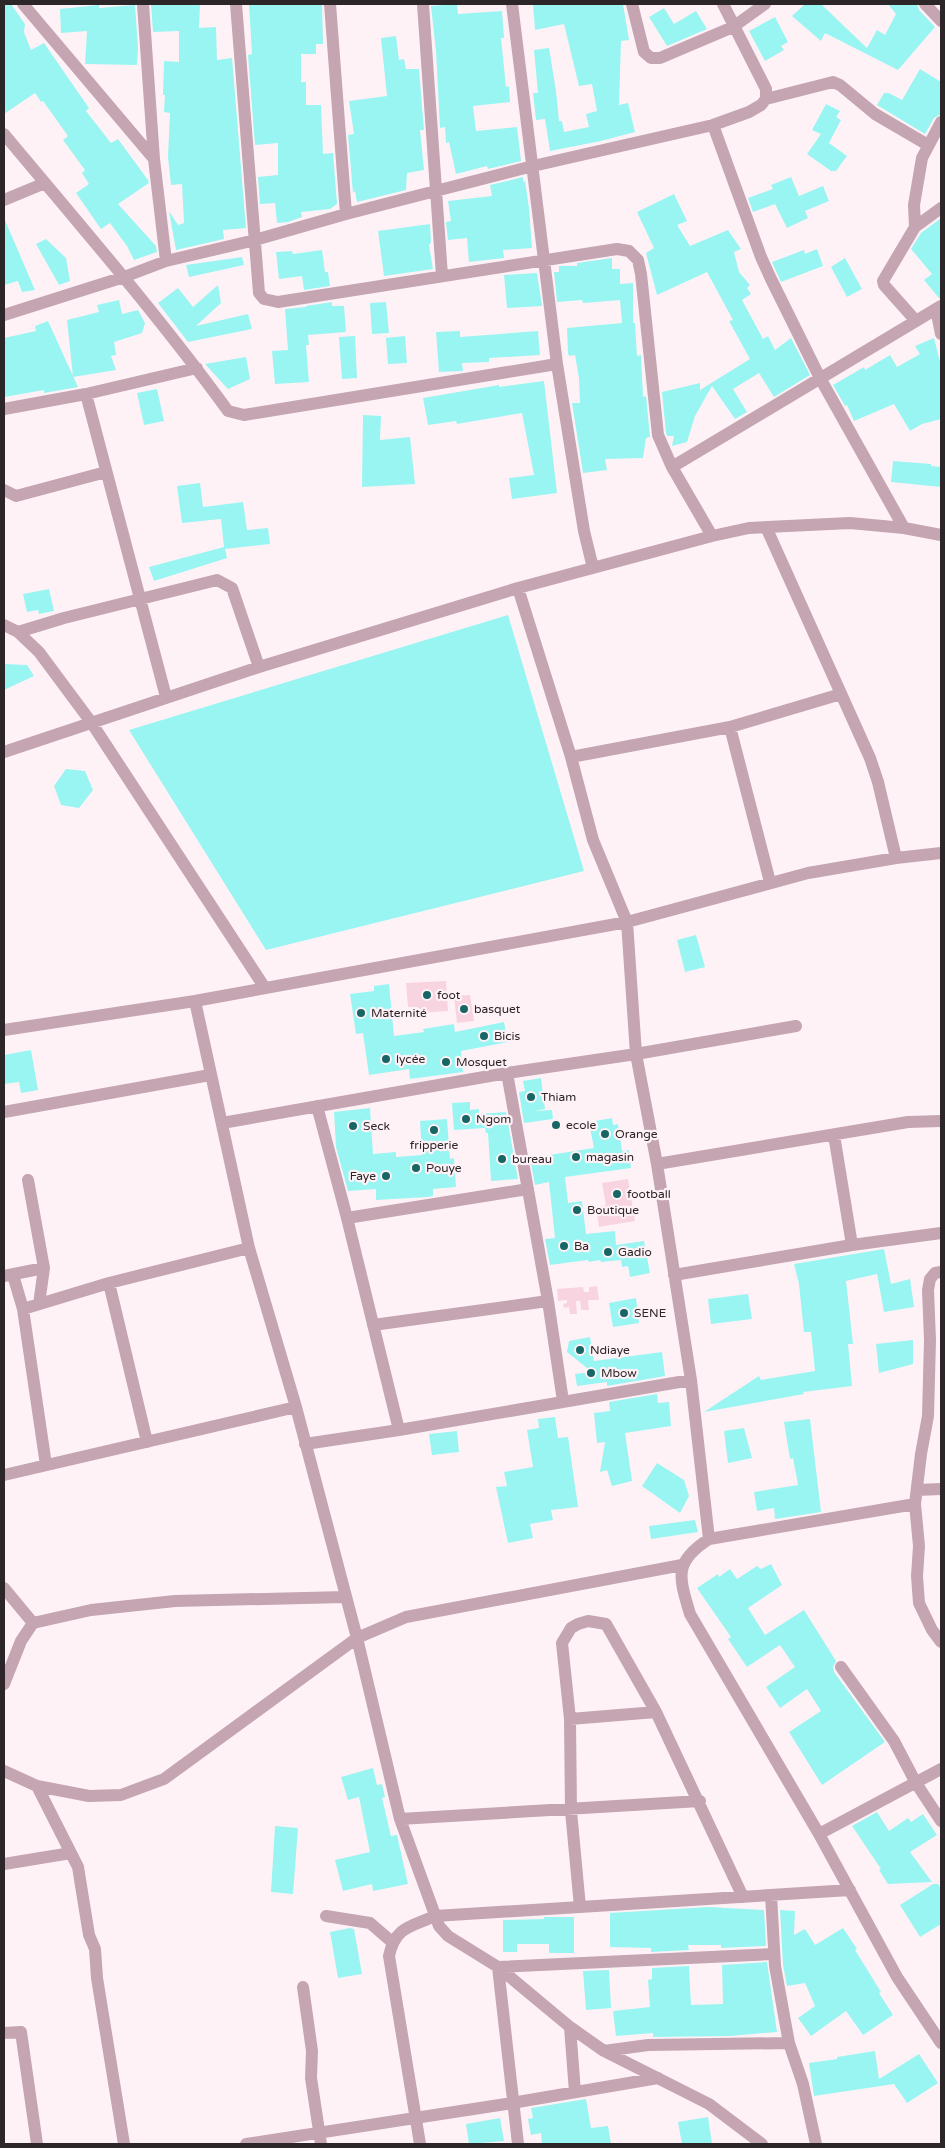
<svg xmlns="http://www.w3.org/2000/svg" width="945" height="2148" font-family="'Varela Round',sans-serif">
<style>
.green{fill:#f8d4e1}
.building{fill:#98f5f2}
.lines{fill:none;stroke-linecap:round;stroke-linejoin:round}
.street{stroke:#c5a5b1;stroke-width:12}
.poi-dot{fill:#176564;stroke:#fff2f7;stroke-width:2}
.labels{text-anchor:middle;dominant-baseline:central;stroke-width:4.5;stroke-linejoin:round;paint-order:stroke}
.poi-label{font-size:12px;fill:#2c2628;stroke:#fff2f7;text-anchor:start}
</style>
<rect width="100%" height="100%" fill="#fff2f7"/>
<path class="green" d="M446 981 448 1011 419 1013 418 1007H408L406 983Z
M470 995 474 1021 457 1023 454 996Z
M628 1179 635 1221 599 1227 596 1207 606 1205 602 1183Z
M597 1286 599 1300H588L589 1310H581L580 1301H576L577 1314H570L569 1307 564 1308 563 1304 567 1303V1300L558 1301 557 1289 583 1287 584 1292H589V1287Z"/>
<path class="building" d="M4 4H11L25 24 24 32 31 50 44 43 89 108 86 111 111 143 118 139 148 180 149 183 118 204 156 246 157 252 134 260 127 246 110 223 101 229 76 193 89 184 82 173 85 170 63 140 68 136 43 101 41 102 35 93 4 114Z
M151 4H200L199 28 216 27 217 60 232 58 246 228 223 230 224 239 176 250 169 211 178 225 184 223 182 184 171 185 168 157 170 113 164 112 165 95H163L164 61 179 62V31L153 32Z
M249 4H322L323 44H316V54H301V82H306V105H321L323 154 333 153 337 204 330 209 301 212 302 217 288 222 277 223 275 203 260 204 258 177 278 175V143L255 145 248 55 252 54Z
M457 4 458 14 502 11 504 38H501L506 87 509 86 510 102 473 106 476 131 517 127 521 161 488 169 487 166 456 174 449 142 446 143 445 127 440 128 436 51 431 6Z
M533 4H623L629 40 621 41 619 105 628 103 635 132 601 141 550 151 545 119 536 120 533 93H538L534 50 549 48 556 91 559 121H562L564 132 589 127 586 114 597 111 592 84 579 86 564 24 535 30Z
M805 4H821L867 48 877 30 885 35 896 14 888 4H917L919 10 935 27 898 70 825 33 821 41 792 16Z
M99 5V8L135 5 138 48 137 65 85 64 87 31 61 33 60 9Z
M664 8 674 24 696 11 707 29 667 46 649 17Z
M775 17 788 42 781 46 784 50 765 61 749 31Z
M396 36 399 60 404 59 406 69H419L424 130H420L424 170 407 173 406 190 357 202 355 191 353 193 348 135 354 134 349 101 387 96 381 38Z
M920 69 941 82V114L934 118 925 134 877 105 884 93H889L902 100Z
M826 104 840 111 836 117 841 120 829 143 847 156 836 171H831L807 154 821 134 812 130Z
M523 177V182L525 181 529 208 532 248 503 250 504 258 469 262 467 238 448 240 446 222 451 221 448 201 492 196 490 185Z
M791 177 799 196 823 186 829 201 805 211 808 218 787 228 775 204 753 212 748 198 773 189 771 185Z
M674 194 687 221 677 225 690 246 728 230 741 249 734 252 739 272 750 285 747 288 751 294 742 300 763 339 768 336 775 350 791 338 810 375 774 397 759 373 733 389 747 412 735 419 712 386 695 416 687 442 672 446 674 436H667L666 433 662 392 700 383V390L750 359 729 321 733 320 707 272 657 295 646 253 654 248 637 212Z
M4 218 35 290 22 292 18 281 4 285Z
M941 218V298H939L924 280 932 274 911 249 921 233Z
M430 224 431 242 429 245 433 269 384 276 378 231Z
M46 239 66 258 70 281 59 285 36 244Z
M817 249 823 266 781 282 772 262 804 250 805 254Z
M322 250 325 272H328L330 286 304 290 302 276 279 279 276 252 292 251 293 254Z
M242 257 244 265 189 277 186 265Z
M612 258V269H620V284L633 283V323H635L637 356 641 355 643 397 646 396 650 437 646 438 643 458 605 459 607 470 583 473 572 403H580L579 378 575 355 569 356 568 353 567 328 622 323 620 300 583 303 582 300 557 302 554 272H559V266H577V263Z
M845 258 862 289 847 297 831 267Z
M537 273 542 306 507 308 504 275Z
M218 285 221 303 196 326 248 314 252 329 188 342 158 303 178 288 193 307Z
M119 300 122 314 138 310 145 323 142 333 114 342 116 355 111 356 116 370 73 377 67 320 99 312 97 305Z
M332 302V306H344L346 332 308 335 309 345H306L309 382 275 384 272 351 288 350 285 309 306 307V306Z
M386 302 389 333 372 334 370 303Z
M48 321 78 387 44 393V390L4 397V338L36 331 35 326Z
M460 331V337L538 331 540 355 489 358V362L462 363 463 371 439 372 436 332Z
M355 336 357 378 342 379 339 337Z
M405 336 407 363 388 364 386 338Z
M934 338 941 366V419L922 424 910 431 894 404 854 421 847 405 845 406 833 385 864 367 865 370 890 355 897 367 920 354 915 346Z
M246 357 250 379 228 389 205 364Z
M544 381 557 493 512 499 509 478 534 475 522 413 457 424 456 421 428 425 423 398 499 385V387Z
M157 389 164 421 144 425 137 393Z
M363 415 381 416 380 440 410 437 415 484 362 487Z
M893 461 931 464V466L941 467V487L891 482Z
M200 483 203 507 243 502 247 530 268 528 270 544 225 549 227 558 154 581 149 567 224 547 221 519 182 523 177 486Z
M49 589 54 611 39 614 38 610 27 612 23 594Z
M508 615 584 871 266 950 129 730Z
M4 664 27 665 34 676 4 690Z
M66 769 85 771 93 790 79 808 61 805 54 786Z
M696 935 705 967 685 972 677 940Z
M389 984 394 1036 424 1032 423 1029 454 1024 455 1032 504 1022 508 1042 461 1051 463 1072 410 1079 409 1069 369 1075 363 1033 356 1034 350 994 374 991V986Z
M31 1050 38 1090 21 1093 19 1082 4 1084V1055Z
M541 1078 545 1109 534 1111 552 1110 553 1119 524 1123 519 1092 525 1091 523 1081Z
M470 1102V1110L479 1109V1114L506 1112 518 1179 491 1181 488 1133H486L485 1128 454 1130 452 1103Z
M370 1108 373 1154 396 1152V1157L422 1155 420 1121 447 1119 450 1159 454 1158 456 1187 433 1189V1196L428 1197 376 1200V1189L348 1191 336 1147 334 1112Z
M612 1118 613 1125 618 1124 622 1151 629 1150 631 1168 565 1177 568 1203 582 1201 586 1234 615 1231 616 1245 644 1241 650 1273 630 1277 628 1266 622 1267 621 1260 601 1262 600 1260 589 1262 588 1260 550 1265 545 1239 555 1238 549 1182 535 1185 530 1158 594 1148 590 1128 596 1126 595 1121Z
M884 1249 891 1284 910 1279 914 1307 884 1312 877 1274 846 1281 853 1344H848L852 1386 803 1392 804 1394 704 1412 759 1376 761 1380 815 1371 811 1332H804L799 1284 794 1264Z
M748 1294 752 1319 711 1324 708 1299Z
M636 1298 639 1323 613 1327 609 1303Z
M590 1337 594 1361 662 1352 665 1376 607 1386V1382L577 1386 575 1374 592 1372 567 1352 569 1341Z
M913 1340V1364L879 1373 876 1344Z
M657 1394 658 1403 669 1402 671 1426 625 1433 632 1481 612 1486 607 1470 600 1472 605 1442 597 1443 594 1413 610 1411 609 1402Z
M555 1417 558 1438 568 1437 578 1507 551 1510 553 1520 530 1524 533 1538 508 1543 496 1487 507 1486 504 1472 533 1467 527 1430 539 1428 538 1419Z
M810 1419 821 1512 775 1519 774 1508 757 1511 754 1492 798 1485 793 1458 790 1459 784 1422Z
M744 1428 752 1458 728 1463 724 1431Z
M457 1431 459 1452 432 1455 429 1434Z
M657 1463 684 1480 689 1496 680 1513 642 1486Z
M695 1520 698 1532 651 1539 649 1526Z
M771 1564 782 1585 748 1608 765 1635 804 1610 836 1661 833 1667 834 1672 885 1742 822 1785 789 1732 821 1711 807 1689 780 1708 766 1687 795 1667 780 1645 747 1667 728 1639 731 1637 697 1588 718 1574 719 1577 730 1569 737 1579 757 1566 761 1569Z
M373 1768 377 1785 382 1784 385 1797 382 1798 391 1836 397 1835 408 1884 373 1891 372 1884 343 1891 335 1860 370 1852 359 1797 348 1800 341 1777Z
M877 1812 889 1831 908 1818 911 1822 923 1814 937 1835 910 1852 932 1882 888 1884 879 1870 881 1869 852 1826Z
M275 1826 298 1828 293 1894 271 1892Z
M933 1884H938L941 1889V1924L920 1937 900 1905Z
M708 1907 764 1910 766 1946 721 1948V1945H688L689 1950 651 1952V1948L610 1947V1913Z
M780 1910 795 1911 794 1935 805 1929 815 1945 843 1928 857 1949 855 1950 881 1992 879 1993 893 2015 863 2035 846 2011 811 2036 798 2018 815 2006 805 1983 787 1986 783 1965Z
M544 1917H574V1953H549V1944H517V1952H503V1920L544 1919Z
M350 1928 354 1929 362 1974 338 1978 330 1932Z
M767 1962 777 2032 730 2036 653 2037V2033L616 2036 613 2011 650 2007 648 1980 652 1979V1968L689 1966 691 2005 723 2004 722 1965Z
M609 1970 611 2008 586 2010 583 1971Z
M875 2051 879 2079 919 2054 938 2083 907 2103 894 2084 814 2096 809 2063 837 2059V2057Z
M586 2099 591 2128 608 2126 611 2144H542L541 2133 531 2135 528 2119 533 2118 531 2108Z
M708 2117 712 2144H682L678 2122Z
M500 2118 504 2141 469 2144 466 2124Z"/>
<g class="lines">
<path class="street" d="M23 4 154 159
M143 4 154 159 166 261
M236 4 259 293 264 299 278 302 617 249 629 251 638 260 641 274 658 435 672 467 712 536
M330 4 346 214
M423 4 442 276
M512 4 557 364 584 531 593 568
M632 4 644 52 651 58H660L733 27 765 4
M925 4 941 21
M766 99 833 82 840 85 875 114 928 145
M713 125 761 257 771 279 820 378 904 528
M4 134C80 225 158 315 228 411L244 415 557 364
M4 200 45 183
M915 227 914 205 922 158 941 122
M936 309 941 334
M4 315 124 277 166 261 255 240 346 214 533 166 713 125 749 112 761 105 766 99V89L723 4
M916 321 884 285 883 281 915 227 941 208
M86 394 166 697
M4 409 86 394 197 368
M672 467 941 306
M4 490 16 496 106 472
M766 527 870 758 878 782 896 858
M518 588 571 757 593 840 627 922 636 1054 657 1164 691 1380 709 1539
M4 625 18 632 39 652 91 722 265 988
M18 632 64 618 217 580 232 588 259 667
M730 727 770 882
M4 752 259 667 518 588 712 536 749 528 850 523 904 528 941 535
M571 757 730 727 841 694
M195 1001 249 1248 296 1407 357 1638 400 1819 439 1926 448 1936 498 1967 774 1954
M4 1030 195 1001 627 922 808 873 896 858 941 853
M507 1073 548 1301 563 1401
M317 1106 347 1218 399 1430
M4 1112 210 1075
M222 1123 507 1073 636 1054 796 1026
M834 1135 852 1245
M657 1164 908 1122 941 1121
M28 1180 44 1268 39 1304
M347 1218 528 1189
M941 1272 935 1273 930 1279 928 1290 930 1340 928 1416 921 1454 915 1504 919 1546 917 1576 919 1603 932 1630 941 1642
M13 1275 23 1309 46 1465
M674 1275 852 1245 941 1233
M4 1276 44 1268
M109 1283 147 1442
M23 1309 109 1283 249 1248
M373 1325 548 1301
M305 1444 399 1430 691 1380
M4 1475 296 1407
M917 1490 941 1489
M915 1504 709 1539C673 1562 679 1577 690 1614L819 1834 897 1977 941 2043
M4 1588 33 1623
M841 1667 894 1741 916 1783 941 1821
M4 1684 21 1641 33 1623 91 1610 175 1601 345 1597
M570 1719 656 1712
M4 1771 37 1786 89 1796 121 1795 164 1779 357 1638 406 1617 682 1565
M37 1786 78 1867 89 1935 95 1949 97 1978 124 2144
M400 1819 700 1801
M819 1834 941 1769
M4 1864 71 1853
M771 1895 775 1966 789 2043 803 2084 816 2144
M580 1907 571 1811 570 1719 562 1643 571 1628 578 1624 588 1621 606 1624 656 1712 743 1897
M326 1916 370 1923 392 1942
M498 1967 570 2027 604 2051 709 2104 762 2144
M498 1967 518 2144
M303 1987 312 2051 311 2078 321 2144
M570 2027 575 2092
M4 2033 21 2032 37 2144
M604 2051 648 2045 789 2043
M246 2144 512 2103 658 2078
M420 2144 389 1956C395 1927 410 1927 435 1916L850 1890"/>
</g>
<g class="poi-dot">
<circle cx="427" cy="995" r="5"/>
<circle cx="464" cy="1009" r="5"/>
<circle cx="361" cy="1013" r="5"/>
<circle cx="484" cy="1036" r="5"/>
<circle cx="386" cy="1059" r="5"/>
<circle cx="446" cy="1062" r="5"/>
<circle cx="531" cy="1097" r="5"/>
<circle cx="466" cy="1119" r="5"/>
<circle cx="556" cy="1125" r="5"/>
<circle cx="353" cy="1126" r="5"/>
<circle cx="434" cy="1130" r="5"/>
<circle cx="605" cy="1134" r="5"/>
<circle cx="576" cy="1157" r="5"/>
<circle cx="502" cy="1159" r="5"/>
<circle cx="416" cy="1168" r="5"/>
<circle cx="386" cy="1176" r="5"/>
<circle cx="617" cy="1194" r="5"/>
<circle cx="577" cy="1210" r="5"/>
<circle cx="564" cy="1246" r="5"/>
<circle cx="608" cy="1252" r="5"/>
<circle cx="624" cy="1313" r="5"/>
<circle cx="580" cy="1350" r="5"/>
<circle cx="591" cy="1373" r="5"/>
</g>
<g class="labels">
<g class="poi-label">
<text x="437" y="995">foot</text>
<text x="474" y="1009">basquet</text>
<text x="371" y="1013">Maternité</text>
<text x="494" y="1036">Bicis</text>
<text x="396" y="1059">lycée</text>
<text x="456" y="1062">Mosquet</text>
<text x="541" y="1097">Thiam</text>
<text x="476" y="1119">Ngom</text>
<text x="566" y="1125">ecole</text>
<text x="363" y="1126">Seck</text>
<text x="615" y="1134">Orange</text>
<text x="434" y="1145" text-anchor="middle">fripperie</text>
<text x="586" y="1157">magasin</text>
<text x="512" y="1159">bureau</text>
<text x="426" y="1168">Pouye</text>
<text x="376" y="1176" text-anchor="end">Faye</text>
<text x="627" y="1194">football</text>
<text x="587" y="1210">Boutique</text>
<text x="574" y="1246">Ba</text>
<text x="618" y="1252">Gadio</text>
<text x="634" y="1313">SENE</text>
<text x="590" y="1350">Ndiaye</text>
<text x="601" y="1373">Mbow</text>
</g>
</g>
<rect width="945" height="2148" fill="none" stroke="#2c2628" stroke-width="10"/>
</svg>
